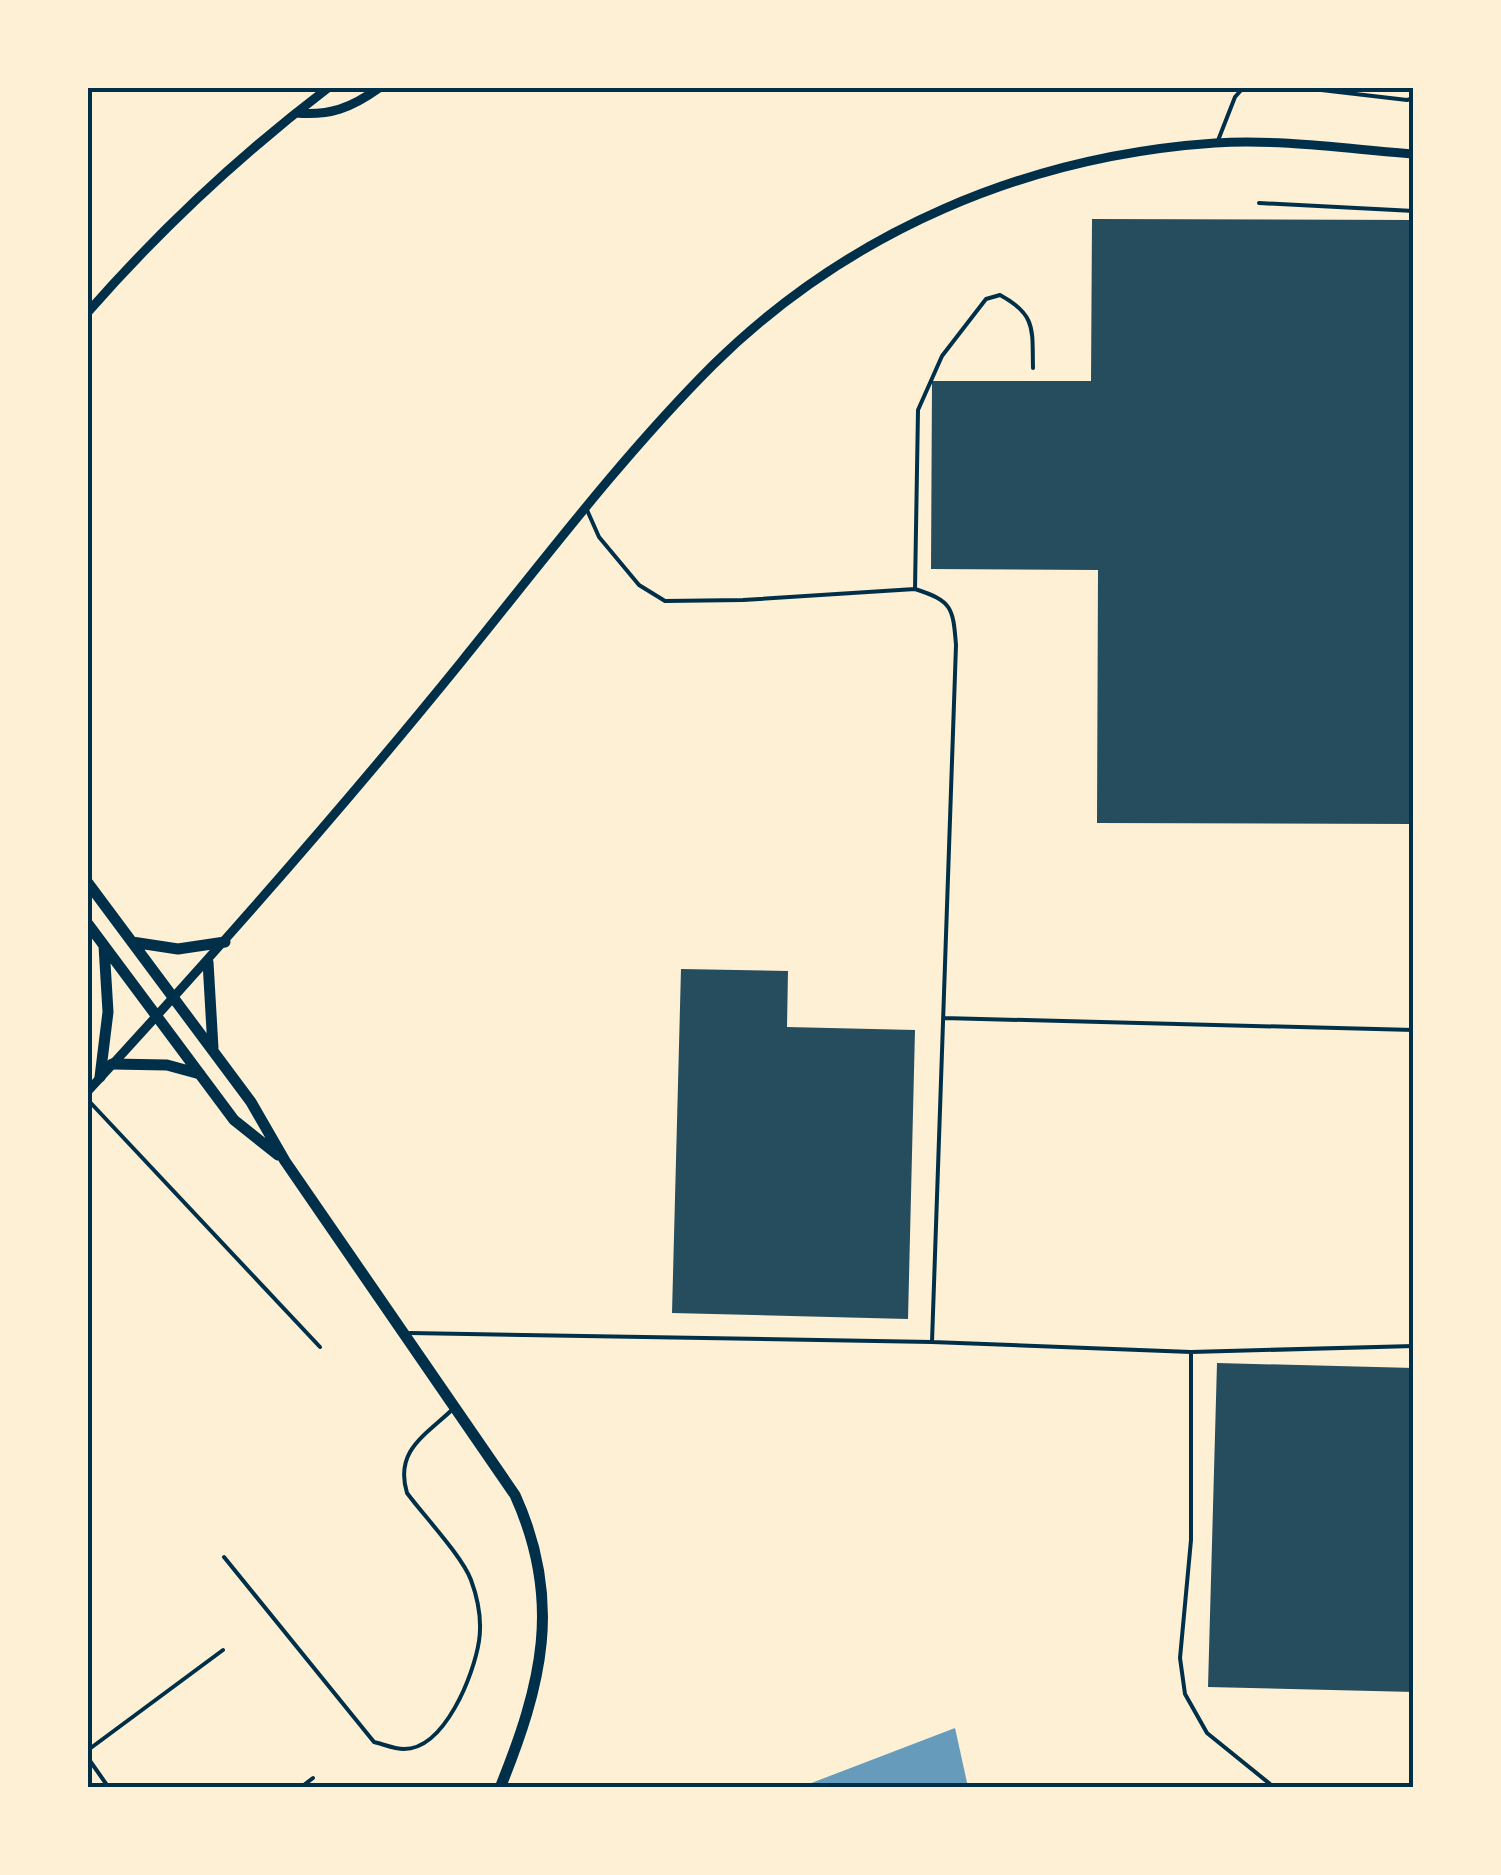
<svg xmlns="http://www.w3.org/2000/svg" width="1501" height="1875" font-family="Overpass,sans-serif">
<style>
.water{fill:#669bbc}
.building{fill:#264d5e}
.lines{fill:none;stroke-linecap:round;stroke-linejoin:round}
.service{stroke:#003049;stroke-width:4}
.minor{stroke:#003049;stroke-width:9}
.tertiary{stroke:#003049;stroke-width:11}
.neatline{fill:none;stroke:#003049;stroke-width:4}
</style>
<rect width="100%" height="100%" fill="#fdf0d5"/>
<path class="water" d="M955 1728 968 1787H801Z"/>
<path class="building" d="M1092 219 1414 220 1412 824 1097 823 1098 570 931 569 932 381H1091Z
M681 969 788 971 787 1027 915 1030 908 1319 672 1313Z
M1217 1363 1414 1368V1692L1208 1687Z"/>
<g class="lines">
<path class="service" d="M1304 88 1407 100 1414 98
M1217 143 1235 97 1243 88
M1259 203 1414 211
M587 510 599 537 639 585 665 601 743 600 915 589C952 601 953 607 956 645L932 1342
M915 589 918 410 942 356 986 299 1000 295C1037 315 1032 330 1033 368
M943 1018 1414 1030
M88 1100 320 1347
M410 1333 932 1342 1191 1352 1414 1346
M1191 1352V1540L1180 1658 1185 1694 1207 1733 1275 1788
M224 1557 374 1742C383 1744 394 1749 404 1749 445 1749 474 1674 479 1641 482 1621 478 1599 471 1580 462 1556 424 1516 407 1493 394 1450 426 1435 454 1408
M88 1750 223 1650
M88 1758 109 1788
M300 1788 313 1778"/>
<path class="minor" d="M296 113C330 116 351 108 379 88
M88 312C160 230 241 154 328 88
M88 1091C217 951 342 809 462 661 543 561 622 456 713 365 849 231 1026 156 1215 143 1281 139 1348 149 1414 154"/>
<path class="tertiary" d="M88 883 251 1102 285 1161 515 1495C563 1601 542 1684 500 1788
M88 924 234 1120 278 1155
M132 942 178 949 225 942
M208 962 213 1048
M112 1064 167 1065 200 1074
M100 1077 108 1012 104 946"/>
</g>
<rect width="1501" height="1875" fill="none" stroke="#fdf0d5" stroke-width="180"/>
<rect x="90" y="90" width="1321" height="1695" class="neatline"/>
</svg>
